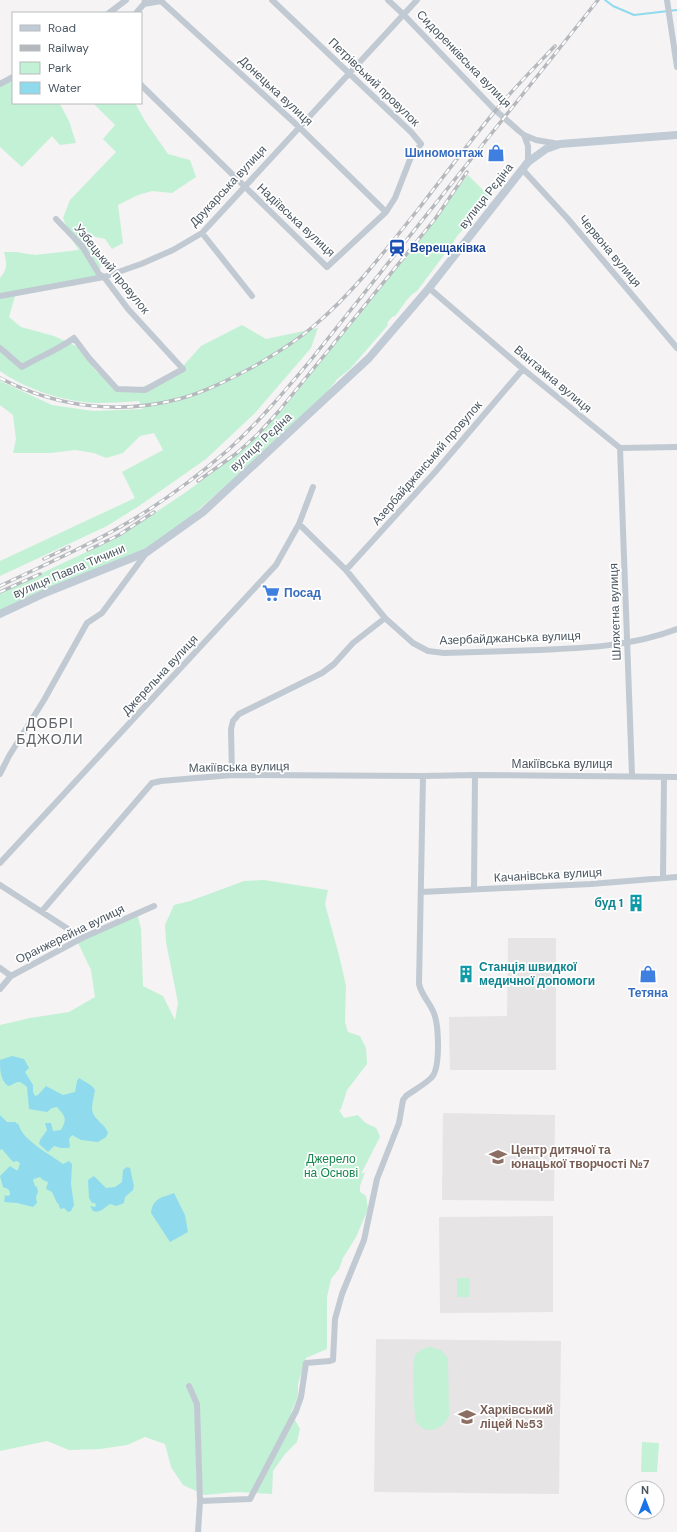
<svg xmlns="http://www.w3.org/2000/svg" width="677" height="1532" font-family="'DM Sans',sans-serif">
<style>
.education{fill:#e6e4e5}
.green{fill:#c3f1d5}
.water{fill:#90daee}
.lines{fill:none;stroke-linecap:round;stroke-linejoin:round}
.stream{stroke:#90daee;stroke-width:2}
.minor{stroke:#c1cad2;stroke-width:6}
.secondary{stroke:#c1cbd6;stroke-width:8}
.rail-casing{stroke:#b5b8bd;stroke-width:3.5}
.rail{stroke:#fff;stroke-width:2;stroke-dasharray:6;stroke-linecap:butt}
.labels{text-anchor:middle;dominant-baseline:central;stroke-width:3.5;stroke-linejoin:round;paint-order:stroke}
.street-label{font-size:12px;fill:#4a5661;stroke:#fff}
.shop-label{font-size:12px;font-weight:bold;fill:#366cbe;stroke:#fff;text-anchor:end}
.transit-label{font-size:12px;font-weight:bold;fill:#164399;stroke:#fff;text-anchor:start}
.culture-label{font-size:12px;font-weight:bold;fill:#0d838f;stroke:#fff;text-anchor:end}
.education-label{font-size:12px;font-weight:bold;fill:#785e54;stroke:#fff;text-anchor:start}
.park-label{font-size:12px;fill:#17864f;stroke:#fff}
.quarter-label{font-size:14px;letter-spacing:1px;fill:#5f6368;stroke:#fff}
</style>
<rect width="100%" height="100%" fill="#f5f3f3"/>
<path class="education" d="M508 938H556V1070H450L449 1017 507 1016Z
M443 1113 555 1115 554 1201 442 1200Z
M553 1216V1312L440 1313 439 1217Z
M376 1339 561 1341 559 1494 374 1492Z"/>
<path class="green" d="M13 77V103H61L60 104 69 121 76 143 60 145 52 136 22 167 0 147V80Z
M93 103H135L145 121 168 154 190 160 196 177 172 193 152 191 138 195 118 205 123 243 112 249 105 239 91 236V243L101 267 96 278 16 293 9 317 21 327 54 336 78 347 96 371 118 389 134 390 166 378 183 369 184 365 201 346 242 325 266 339 318 328 311 348 255 413 206 459 139 506 107 526 0 576V561L135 498 122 472 163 450 154 433 140 436 123 453 106 458 94 453 75 450 51 453H13L16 439 13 415 0 405V381L52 405 93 411 143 409 139 401C125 402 111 403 96 403 65 402 25 389 0 371V278C8 268 7 264 4 252H16L35 255 79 250 72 240 63 218 70 200 116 152 103 139 115 125Z
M468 175 489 196 486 200H488L477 213 476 212 472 218 473 219 457 236 448 251 446 250 444 254V255L417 291C406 297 402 309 394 317L393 316 387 323 388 325 350 369 336 380V381L325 394 223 488 190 517 147 550 0 613V593L122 535 186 492 226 463 284 408Z
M264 880 328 890 325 904 340 959 346 986 345 1022 348 1032 360 1036 366 1048 367 1064 347 1090 341 1109 339 1110 344 1118 358 1115C361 1118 363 1121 366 1123 376 1129 376 1124 380 1137L361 1174 365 1172 360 1186V1192L366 1196 368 1209 356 1237 343 1258 339 1269 331 1279 327 1297V1349L306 1358 298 1384V1396L291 1413 300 1429 297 1442 285 1454 273 1471 272 1494 236 1492 205 1495 183 1485 171 1467 165 1444 145 1437 127 1445 100 1449 69 1450 47 1441 0 1451V1025L30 1018 69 1012 95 997 91 970 78 943 137 913 141 929 143 986 163 996 175 1020 178 1003 166 942 165 925 174 905 190 901 244 881Z
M457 1278H470L469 1297H457Z
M430 1347 441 1350 448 1358 449 1415C444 1430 425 1437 416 1421 414 1416 412 1366 414 1359 415 1352 423 1348 430 1347Z
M642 1442 659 1443 657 1472H641Z"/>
<path class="water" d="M12 1056 24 1059 29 1068 25 1072 33 1085V1092L35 1096 38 1095 46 1086 63 1095 75 1092 77 1081 79 1078 92 1086 95 1090C94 1096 92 1103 92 1109 93 1120 105 1123 108 1133L106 1137 98 1142 81 1140 72 1135 69 1139 70 1146 69 1148H61L54 1146 48 1152 39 1144 40 1140 47 1130 45 1123H51L53 1131 61 1130C67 1119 66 1117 57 1107L52 1108 47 1112 29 1109 27 1087C17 1078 18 1083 8 1086 0 1080 0 1070 0 1060Z
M0 1115 7 1122H15L19 1125C21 1139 51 1155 63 1164L69 1161 72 1164 71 1184 74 1205 71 1211 68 1212 64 1208 61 1209 59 1207V1204L57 1203 52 1192 46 1189 48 1182 43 1180 40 1177 34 1179 33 1180 35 1186 37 1187 38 1192 36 1197 37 1203 33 1207 17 1203 4 1202 5 1195 8 1196 10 1195C10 1189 8 1189 3 1187L0 1176 10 1166 16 1170H18L20 1163 17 1161 13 1162 2 1149 0 1150Z
M127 1167 130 1168 134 1186 133 1190 125 1197 124 1203 116 1206 110 1204C105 1207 100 1214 93 1211L90 1206 95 1207 96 1205 95 1203H92L89 1198 88 1180 94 1176 106 1188 115 1187 122 1182 123 1170Z
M174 1193 185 1215 188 1232 170 1242 151 1213C153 1198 161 1198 174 1193Z"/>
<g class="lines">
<path class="stream" d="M605 0 613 6 634 15 677 10"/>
<path class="minor" d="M388 0 404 15 494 109 519 131 524 135 536 140 559 144
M667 0 677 67
M144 4 161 1 299 127 386 212
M109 13 126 0
M136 13 144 4 145 0
M0 84 13 77
M141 85 327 267 386 212 395 198 411 157 421 144 412 133 272 0
M524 135 528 146V162
M523 170 568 219 677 348
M202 233 252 296
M429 288 523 369 620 448 677 447
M0 296 104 277 141 264 173 250 202 233 417 0
M0 348 22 367C39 357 58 350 74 338L89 358 117 389 145 390 183 369 128 309 104 277 99 274 82 246 56 219
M620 448 632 775
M299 524 346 570 385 618 413 643 428 651 444 653C475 652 507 651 539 650 586 648 633 646 677 629
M346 570 436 471 523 369
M0 774 9 756 44 700 87 623 102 613 147 552
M232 775 231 729 233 721 239 714 322 673 334 664 353 643 385 618
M0 863 276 565 299 524 313 487
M663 878 664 777
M0 885 82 938
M474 889 475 775
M421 892 591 884 677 877
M42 911 152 783 161 781 232 775 423 776 475 775 677 777
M0 968 11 976
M0 989 11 976 82 938 154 906
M189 1386 197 1404 200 1501 198 1532
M200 1501 250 1499 296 1411 301 1397 306 1363 330 1361 333 1360 335 1319 342 1294 364 1240 377 1179 399 1123 403 1100 406 1096C414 1090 424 1085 431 1078 441 1069 439 1023 433 1011 428 1000 422 996 419 984L423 776"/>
<path class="secondary" d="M0 614 45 593 147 552 203 512 369 358 429 288 528 162 546 149 560 144 677 135"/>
<g class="rail-casing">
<path id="rail" d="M0 378C56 407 118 415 179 399 205 392 228 380 251 368 274 355 297 341 316 324 356 290 387 248 420 207 447 172 473 137 501 104 518 84 537 65 555 46
M198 481 237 453 258 434 279 411 435 219 467 172
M88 550 119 535 154 512
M44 559 69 547
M0 586C40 567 81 549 120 527 158 506 194 479 228 450 258 423 284 392 310 361L598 0
M0 592 40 574"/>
</g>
<use href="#rail" class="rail"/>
</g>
<defs>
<g id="shop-bare" transform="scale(1.38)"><path d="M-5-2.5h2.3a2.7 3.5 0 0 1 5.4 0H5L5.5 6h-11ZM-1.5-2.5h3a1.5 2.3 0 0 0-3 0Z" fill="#3f7fe0" stroke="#fff" stroke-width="2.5" paint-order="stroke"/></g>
<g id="station-bare" transform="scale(1.38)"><path d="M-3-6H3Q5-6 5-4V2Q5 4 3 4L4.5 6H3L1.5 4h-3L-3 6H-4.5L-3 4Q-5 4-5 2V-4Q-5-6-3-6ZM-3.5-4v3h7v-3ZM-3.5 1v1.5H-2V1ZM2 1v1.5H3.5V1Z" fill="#1a4fb4" stroke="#fff" stroke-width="2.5" paint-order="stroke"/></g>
<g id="supermarket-bare" transform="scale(1.38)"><path d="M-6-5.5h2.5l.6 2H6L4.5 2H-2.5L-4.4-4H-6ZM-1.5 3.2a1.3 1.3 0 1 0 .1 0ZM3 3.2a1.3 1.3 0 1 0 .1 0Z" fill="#3f7fe0" stroke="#fff" stroke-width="2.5" paint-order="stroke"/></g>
<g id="building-bare" transform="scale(1.38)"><path d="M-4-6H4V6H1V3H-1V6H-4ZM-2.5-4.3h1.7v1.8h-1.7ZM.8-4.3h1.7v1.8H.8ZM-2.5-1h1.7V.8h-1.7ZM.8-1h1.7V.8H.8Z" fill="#0f9aa8" stroke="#fff" stroke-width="2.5" paint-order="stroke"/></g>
<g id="school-bare" transform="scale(1.38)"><path d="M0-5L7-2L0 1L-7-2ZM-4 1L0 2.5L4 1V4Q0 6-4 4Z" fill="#8d6e63" stroke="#fff" stroke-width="2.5" paint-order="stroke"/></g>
</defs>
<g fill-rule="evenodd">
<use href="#shop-bare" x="496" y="153"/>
<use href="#station-bare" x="397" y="248"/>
<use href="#supermarket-bare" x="271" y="593"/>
<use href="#building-bare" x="636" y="903"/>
<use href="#building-bare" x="466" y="974"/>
<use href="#shop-bare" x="648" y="974"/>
<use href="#school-bare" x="498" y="1157"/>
<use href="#school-bare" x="467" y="1417"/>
</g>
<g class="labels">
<g class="street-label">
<text transform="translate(464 59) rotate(46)">Сидоренківська вулиця</text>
<text transform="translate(374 82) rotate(44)">Петрівський провулок</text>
<text transform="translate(276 91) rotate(43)">Донецька вулиця</text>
<text transform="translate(228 186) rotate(-47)">Друкарська вулиця</text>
<text transform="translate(486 196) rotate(-52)">вулиця Рєдіна</text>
<text transform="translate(296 220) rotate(43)">Надіївська вулиця</text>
<text transform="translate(610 251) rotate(50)">Червона вулиця</text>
<text transform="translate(112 269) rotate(51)">Узбецький провулок</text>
<text transform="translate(553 379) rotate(40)">Вантажна вулиця</text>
<text transform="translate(261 442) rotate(-43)">вулиця Рєдіна</text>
<text transform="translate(427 463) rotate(-49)">Азербайджанський провулок</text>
<text transform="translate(69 571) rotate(-23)">вулиця Павла Тичини</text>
<text transform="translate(615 612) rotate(-92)">Шляхетна вулиця</text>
<text transform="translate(510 638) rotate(-2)">Азербайджанська вулиця</text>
<text transform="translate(160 675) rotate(-47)">Джерельна вулиця</text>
<text x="562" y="764">Макіївська вулиця</text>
<text transform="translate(239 767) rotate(-1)">Макіївська вулиця</text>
<text transform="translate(548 875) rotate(-3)">Качанівська вулиця</text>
<text transform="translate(70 934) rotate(-26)">Оранжерейна вулиця</text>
</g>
<g class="shop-label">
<text x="483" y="153">Шиномонтаж</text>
<text x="284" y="593" text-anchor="start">Посад</text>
<text x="648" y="993" text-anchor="middle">Тетяна</text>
</g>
<g class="transit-label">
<text x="410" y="248">Верещаківка</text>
</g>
<g class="culture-label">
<text x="623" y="903">буд 1</text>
<text x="479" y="967" text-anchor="start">Станція швидкої<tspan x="479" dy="14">медичної допомоги</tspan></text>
</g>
<g class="education-label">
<text x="511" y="1150">Центр дитячої та<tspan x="511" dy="14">юнацької творчості №7</tspan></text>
<text x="480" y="1410">Харківський<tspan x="480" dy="14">ліцей №53</tspan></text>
</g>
<g class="park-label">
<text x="331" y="1159">Джерело<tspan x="331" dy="14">на Основі</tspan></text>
</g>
<g class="quarter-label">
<text x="50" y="723">ДОБРІ<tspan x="50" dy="16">БДЖОЛИ</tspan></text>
</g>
</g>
<rect x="12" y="12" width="130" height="92" fill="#ffffff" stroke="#b7bbc0"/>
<rect x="20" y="25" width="20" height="6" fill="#c1cbd6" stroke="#b7bbc0"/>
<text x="48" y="32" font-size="12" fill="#4a5661">Road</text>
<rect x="20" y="45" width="20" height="6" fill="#b5b8bd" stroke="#b7bbc0"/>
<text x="48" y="52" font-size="12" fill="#4a5661">Railway</text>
<rect x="20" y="62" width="20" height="12" fill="#c3f1d5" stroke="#b7bbc0"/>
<text x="48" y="72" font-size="12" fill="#4a5661">Park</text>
<rect x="20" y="82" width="20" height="12" fill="#90daee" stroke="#b7bbc0"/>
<text x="48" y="92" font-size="12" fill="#4a5661">Water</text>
<g transform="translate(645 1500)"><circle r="19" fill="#ffffff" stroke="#b7bbc0"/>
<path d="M0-3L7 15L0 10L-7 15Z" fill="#1a73e8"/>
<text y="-6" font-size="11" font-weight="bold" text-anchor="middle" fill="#4a5661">N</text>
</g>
</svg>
